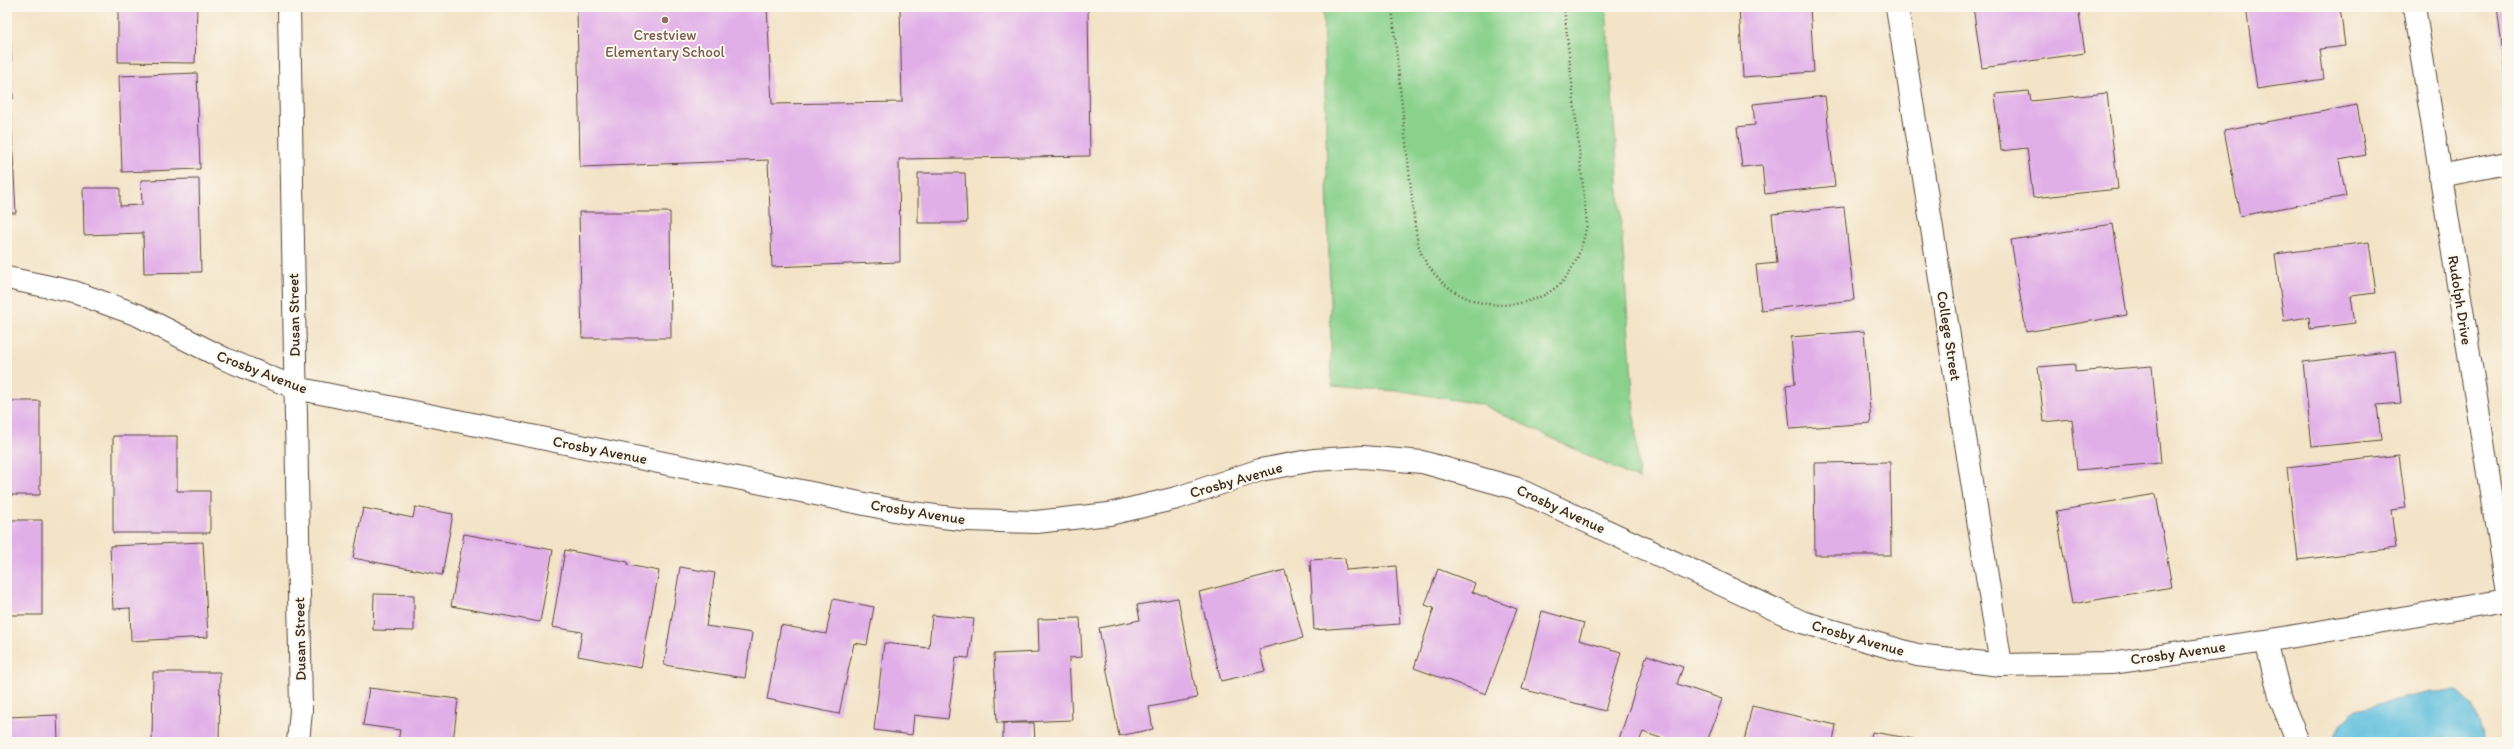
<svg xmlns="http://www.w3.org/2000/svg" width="2514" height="749" font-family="Itim,sans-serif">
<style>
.green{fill:#8ad18c;stroke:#627e55}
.water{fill:#60bfde;stroke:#4e747e}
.building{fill:#e1afe8}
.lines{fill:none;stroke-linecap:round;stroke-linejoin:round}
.minor-casing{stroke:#574637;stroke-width:24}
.path{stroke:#574637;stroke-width:2.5;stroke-dasharray:1 3;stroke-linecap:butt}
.minor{stroke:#fff;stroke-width:22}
.education-dot{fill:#8d6e63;stroke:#fbf7ec;stroke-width:1.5}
.labels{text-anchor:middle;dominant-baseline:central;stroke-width:4;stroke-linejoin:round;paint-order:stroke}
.education-label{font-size:15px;fill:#785e54;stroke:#fbf7ec}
.street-label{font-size:15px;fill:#3b2a1e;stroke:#fbf7ec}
</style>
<rect width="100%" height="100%" fill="#fbf7ec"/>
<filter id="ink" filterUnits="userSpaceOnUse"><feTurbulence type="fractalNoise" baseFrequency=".025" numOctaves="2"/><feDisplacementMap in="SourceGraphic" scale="8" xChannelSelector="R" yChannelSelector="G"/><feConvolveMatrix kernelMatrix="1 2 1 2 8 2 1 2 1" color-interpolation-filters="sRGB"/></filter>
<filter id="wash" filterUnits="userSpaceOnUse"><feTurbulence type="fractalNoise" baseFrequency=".012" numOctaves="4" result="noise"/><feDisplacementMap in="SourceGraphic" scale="16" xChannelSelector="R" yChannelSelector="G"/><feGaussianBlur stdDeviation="0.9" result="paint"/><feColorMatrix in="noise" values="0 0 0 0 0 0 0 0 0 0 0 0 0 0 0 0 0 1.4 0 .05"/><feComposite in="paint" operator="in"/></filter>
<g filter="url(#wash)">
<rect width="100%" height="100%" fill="#f3e3c7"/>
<path class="green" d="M1323 7H1606L1639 480 1483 405 1409 392 1332 386Z"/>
<path class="water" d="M2458 691 2473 705 2485 742H2332L2340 725 2357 709 2430 692Z"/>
<g id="blocks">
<path class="building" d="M7 7H9L13 99H7Z
M118 7H197L195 63 118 62Z
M577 7H767L772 104 902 102 900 7H1088L1090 156 899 159 900 262 772 267 768 160 580 167Z
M1739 7H1810L1814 72 1743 77Z
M1973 7H2078L2085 53 1982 68Z
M2246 7H2340L2345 46 2320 49 2324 79 2257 89Z
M2497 7H2507V79H2506Z
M197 73 200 169 122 172 119 76Z
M2029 91 2031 101 2107 93 2118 189 2033 198 2027 148 2001 151 1995 94Z
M1825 96 1835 186 1765 194 1762 165 1742 167 1737 127 1755 125 1753 104Z
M2357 105 2366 155 2339 160 2346 196 2240 216 2224 130Z
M7 116H11L16 213H7Z
M918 173H965L967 223H918Z
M199 179 201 272 144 273 143 233 84 235 83 188H120V206L142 205 141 180Z
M1844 207 1854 300 1761 310 1756 265 1777 263 1772 214Z
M579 212H670L671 338H582Z
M2113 224 2127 315 2026 332 2011 240Z
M2369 242 2376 293 2351 296 2355 323 2310 329 2309 317 2284 321 2275 254Z
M1864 331 1871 423 1790 429 1786 385 1795 384 1791 337Z
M2395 351 2401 403 2377 405 2381 440 2312 447 2303 362Z
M2075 364V372L2152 366 2161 463 2077 470 2072 419 2044 422 2038 367Z
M7 401H40V495H7Z
M113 436H177V491H210V533H113Z
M2399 455 2406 508 2391 510 2396 548 2298 560 2287 468Z
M1890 462 1891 555H1815L1814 463Z
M2156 494 2172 587 2072 604 2056 511Z
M415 507 453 514 442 575 353 558 363 508 413 518Z
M7 520H42V615H7Z
M464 534 553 550 540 622 451 606Z
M203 542 208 637 131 641 130 608 113 609 110 546Z
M565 550 628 562V565L659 571 641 668 578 656 582 632 552 627Z
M1345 558 1346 570 1396 566 1400 624 1314 630 1310 560Z
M680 567 715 573 706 626 752 633 745 678 664 665Z
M1438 569 1475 583 1472 592 1517 609 1486 694 1414 668 1434 608 1425 605Z
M1285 570 1303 638 1259 649 1265 671 1221 681 1199 592Z
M374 594 414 595V631L373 630Z
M1178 598 1197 698 1149 707 1153 729 1119 736 1099 628 1140 620 1137 605Z
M833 599 874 607 867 645 854 643 839 714 767 699 781 625 826 634Z
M1542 611 1584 623 1579 640 1621 652 1605 711 1522 689Z
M932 615 974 619 969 658 956 657 948 719 914 715 912 735 874 730 884 643 929 648Z
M1080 618 1082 657 1069 658 1072 720 997 723 994 654 1039 652 1038 619Z
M1647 655 1683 667 1677 684 1722 699 1707 742H1672L1643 732 1639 742H1618Z
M153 672H220L219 742H152Z
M369 688 458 699 453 742H398L400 730 363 725Z
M1752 706 1836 725 1833 742H1744Z
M57 715 58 742H7V717Z
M1003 723H1034L1035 742H1003Z
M1872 732 1914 739 1913 742H1870Z"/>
</g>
</g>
<g filter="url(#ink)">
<use href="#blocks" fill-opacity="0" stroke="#574637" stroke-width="1"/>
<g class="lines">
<g class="minor-casing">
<path id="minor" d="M289 7 301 711 298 742
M1897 7 2001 665
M2414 7 2507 593
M2440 176 2507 163
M7 278 74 292 138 315 225 359 296 388 904 512 967 520 1036 522 1109 514 1177 498 1260 470 1314 460 1363 457 1422 462 1515 488 1802 622 1917 655 2001 665 2111 663 2266 641 2507 600
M2266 641 2281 700 2298 742"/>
</g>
<path class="path" d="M1392 7C1398 67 1404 128 1411 188 1413 204 1415 244 1423 257 1444 295 1482 312 1525 302 1567 291 1578 264 1587 225L1564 7"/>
<use href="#minor" class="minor"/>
</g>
</g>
<circle class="education-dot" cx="665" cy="20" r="4"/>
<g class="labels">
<g class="education-label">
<text x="665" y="35">Crestview<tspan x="665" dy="17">Elementary School</tspan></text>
</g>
<g class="street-label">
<text transform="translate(2460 300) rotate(81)">Rudolph Drive</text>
<text transform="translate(294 315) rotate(-91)">Dusan Street</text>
<text transform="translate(1949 336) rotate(81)">College Street</text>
<text transform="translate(262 372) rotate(21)">Crosby Avenue</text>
<text transform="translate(600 450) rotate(11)">Crosby Avenue</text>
<text transform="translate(1236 480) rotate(-16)">Crosby Avenue</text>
<text transform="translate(1561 509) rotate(25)">Crosby Avenue</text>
<text transform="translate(918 512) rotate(9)">Crosby Avenue</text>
<text transform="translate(1858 638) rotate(16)">Crosby Avenue</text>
<text transform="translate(300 639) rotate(-91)">Dusan Street</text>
<text transform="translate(2178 653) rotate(-8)">Crosby Avenue</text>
</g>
</g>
<rect width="2514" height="749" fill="none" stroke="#fbf7ec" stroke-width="24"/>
</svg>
